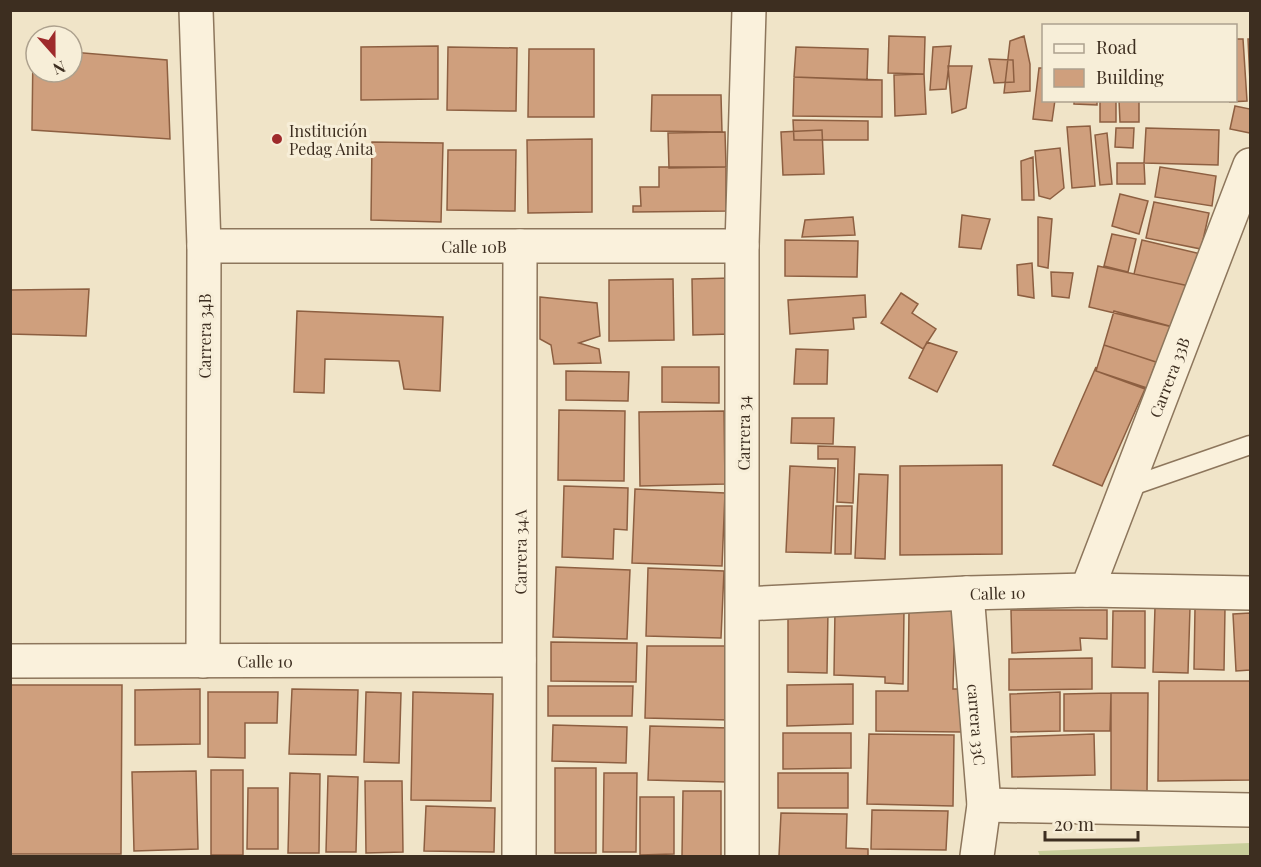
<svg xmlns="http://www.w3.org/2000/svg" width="1261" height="867" font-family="'Playfair Display',serif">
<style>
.green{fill:#c9cf9b}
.building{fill:#cf9f7d;stroke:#8d5f41;stroke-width:1.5}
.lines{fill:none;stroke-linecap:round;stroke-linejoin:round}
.lane-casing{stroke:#8d765c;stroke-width:21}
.street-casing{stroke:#8d765c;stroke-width:36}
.lane{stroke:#faf1dc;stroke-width:18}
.street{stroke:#faf1dc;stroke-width:33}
.poi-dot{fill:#9e2a2b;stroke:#f7eed8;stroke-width:2}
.labels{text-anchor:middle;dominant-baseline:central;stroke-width:6;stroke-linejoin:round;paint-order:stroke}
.poi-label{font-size:16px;fill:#3d2e20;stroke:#f7eed8;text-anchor:start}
.street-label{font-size:16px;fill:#3d2e20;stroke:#f7eed8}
</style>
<rect width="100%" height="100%" fill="#f0e4c8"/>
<path class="green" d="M1250 843V856H1040L1038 851Z"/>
<path class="building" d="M889 36 925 37 924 74 888 73Z
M1024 36 1030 64V91L1004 93 1010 41Z
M1236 39H1243L1247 101 1229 102 1236 100Z
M1248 39H1250V82Z
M438 46V99L361 100V47Z
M951 46 946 89 930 90 933 47Z
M448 47 517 48 516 111 447 110Z
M796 47 868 49 867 80 794 77Z
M33 49H36V72H72V52L167 60 170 139 32 130Z
M529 49H594V117H528Z
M989 59 1013 60 1014 82 994 83Z
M948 66H972L966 108 952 113Z
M1039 68H1044V100H1055L1052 121 1033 119Z
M924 74 926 114 895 116 894 75Z
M794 77 882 80V117L793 116Z
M652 95H721L722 132 651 131Z
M1074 100H1097V105L1074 104Z
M1100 100H1116V122H1100Z
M1119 100H1139V122H1120Z
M1235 106 1250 109V133L1230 129Z
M793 120 868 121V140H794Z
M1090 126 1095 186 1072 188 1067 127Z
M1116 128H1134L1133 148 1115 147Z
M1146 128 1219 130 1218 165 1144 163Z
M822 130 824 174 783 175 781 132Z
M725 132 726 167 669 168 668 133Z
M1107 133 1112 184 1100 185 1095 135Z
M592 139V212L528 213 527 140Z
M372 142 443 143 441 222 371 220Z
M1060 148 1064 188 1050 199 1039 196 1035 151Z
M448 150H516L515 211 447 210Z
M1033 157 1034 200H1022L1021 161Z
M1117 163H1144L1145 184H1117Z
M659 167H726V211L633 212V206H641L640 187H659Z
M1160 167 1216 176 1212 206 1155 197Z
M1120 194 1148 201 1139 234 1112 226Z
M1154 202 1209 213 1201 249 1146 238Z
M962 215 990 219 981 249 959 247Z
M853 217 855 235 802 237 805 220Z
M1038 217 1052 219 1048 268 1038 266Z
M1112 234 1136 239 1128 272 1104 266Z
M785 240 858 241 857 277 785 276Z
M1142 240 1201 254 1189 286 1134 274Z
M1032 263 1034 298 1018 295 1017 265Z
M1098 266 1189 286 1177 328 1089 307Z
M1051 272 1073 273 1069 298 1052 296Z
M731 278V334L693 335 692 279Z
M673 279 674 340 609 341V280Z
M89 289 86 336 10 334V290Z
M901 293 918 304 912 313 936 329 923 349 881 323Z
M865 295 866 317 853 318 854 329 790 334 788 300Z
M540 297 597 303 600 336 579 343 599 349 601 363 554 364 551 345 540 339Z
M297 311 443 317 440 391 404 389 399 361 325 359 324 393 294 392Z
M1114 311 1177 328 1168 363 1156 362 1104 345Z
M927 342 957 352 937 392 909 378Z
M1104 345 1156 362 1147 388 1096 371Z
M796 349 828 350 827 384H794Z
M662 367H719V403L662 402Z
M1096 367V371L1145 389 1102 486 1053 465Z
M566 371 629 372 628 401 566 400Z
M559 410 625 411 624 481 558 480Z
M724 411 725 484 640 486 639 412Z
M792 418H834L833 444 791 443Z
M818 446 855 447 853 503 837 502 838 459H818Z
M1002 465V554L900 555V466Z
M790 466 835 468 831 553 786 552Z
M859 474 888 475 885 559 855 558Z
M564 486 628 488 627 530 614 529 613 559 562 557Z
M635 489 725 493 722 566 632 563Z
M836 506H852L851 554H835Z
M556 567 630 570 627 639 553 637Z
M648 568 724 571 721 638 646 636Z
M1155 607 1190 608 1188 673 1153 672Z
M1195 608H1225L1224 670 1194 669Z
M835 609 904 610 903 684 885 683V677L834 675Z
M788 610H828L827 673 788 672Z
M909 610 955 611 953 689H963L962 732 876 731V691H908Z
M1011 610H1107V639L1080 638 1081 650 1012 653Z
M1113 611H1145V668L1112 667Z
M1250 613V670L1236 671 1233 614Z
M551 642 637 643 636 682 551 681Z
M647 646H728L729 720 645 718Z
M1092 658V689L1009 690V659Z
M1159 681H1250V780L1158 781Z
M853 684V724L787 726V685Z
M10 685H122L121 854H10Z
M548 686H633L632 716H548Z
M200 689V744L135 745V690Z
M292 689 358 690 356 755 289 754Z
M208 692H278L277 723H245V758L208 757Z
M366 692 401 693 399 763 364 762Z
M413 692 493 694 491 801 411 800Z
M1060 692V731L1011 732 1010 694Z
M1111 693H1148L1147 793 1111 792Z
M1111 693 1110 731H1064V694Z
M553 725 627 727 626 763 552 761Z
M650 726 729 728 727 782 648 780Z
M783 733H851V768L783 769Z
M869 734 954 735 953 806 867 804Z
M1094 734 1095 775 1012 777 1011 737Z
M555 768H596V853H555Z
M211 770H243V855H211Z
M196 771 198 849 134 851 132 772Z
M290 773 320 774 319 853H288Z
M604 773H637L636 852H603Z
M778 773H848V808H778Z
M328 776 358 777 356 852H326Z
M365 781H402L403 852 366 853Z
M248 788H278V849H247Z
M683 791H721V856H682Z
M640 797H674V854L640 855Z
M426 806 495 808 494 852 424 851Z
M872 810 948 811 946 850 871 849Z
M781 813 847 814 846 848 868 849V856H779Z"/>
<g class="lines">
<g class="lane-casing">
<path id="lane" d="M1126 488 1250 445"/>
</g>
<g class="street-casing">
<g id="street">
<path d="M196 10 204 246 203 661"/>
<path id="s1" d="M204 246H742"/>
<path id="s2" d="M1087 590 1250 165"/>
<path id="s3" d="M967 593 984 805 977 856"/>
<path id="s4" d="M744 604 967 593 1087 590 1250 593"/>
<path id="s5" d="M10 661 519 660"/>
<path d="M984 805 1250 810"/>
<path id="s6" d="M519 856 520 246"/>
<path d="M742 856V246L749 10"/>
</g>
</g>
<use href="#lane" class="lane"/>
<use href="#street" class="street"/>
</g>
<circle class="poi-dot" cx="277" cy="139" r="6"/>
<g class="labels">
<g class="poi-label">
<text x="289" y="130">Institución<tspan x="289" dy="18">Pedag Anita</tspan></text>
</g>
<g class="street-label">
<text stroke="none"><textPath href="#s1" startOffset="270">Calle 10B</textPath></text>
<text transform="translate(204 336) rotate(-90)">Carrera 34B</text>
<text stroke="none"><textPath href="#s2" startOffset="228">Carrera 33B</textPath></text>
<text transform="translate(743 433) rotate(-90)">Carrera 34</text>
<text stroke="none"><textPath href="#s6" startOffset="304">Carrera 34A</textPath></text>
<text stroke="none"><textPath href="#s4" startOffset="254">Calle 10</textPath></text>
<text stroke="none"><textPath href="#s5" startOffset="255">Calle 10</textPath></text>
<text stroke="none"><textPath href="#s3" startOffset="132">carrera 33C</textPath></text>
</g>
</g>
<rect width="1261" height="867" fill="none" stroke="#3d2e20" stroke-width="24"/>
<rect x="1042" y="24" width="195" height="78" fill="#f7eed8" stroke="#ada18e" stroke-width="1.5"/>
<rect x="1054" y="44" width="30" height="9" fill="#faf1dc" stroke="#ada18e" stroke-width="1.5"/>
<text x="1096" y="54" font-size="18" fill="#3d2e20">Road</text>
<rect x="1054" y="69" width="30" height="18" fill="#cf9f7d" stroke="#ada18e" stroke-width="1.5"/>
<text x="1096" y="84" font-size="18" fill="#3d2e20">Building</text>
<g transform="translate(54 54) rotate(159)"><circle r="28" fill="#f7eed8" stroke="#ada18e" stroke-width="1.5"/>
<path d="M0-4.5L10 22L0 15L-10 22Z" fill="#9e2a2b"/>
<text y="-9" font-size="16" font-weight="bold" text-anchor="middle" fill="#3d2e20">N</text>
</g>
<path d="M1045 831v9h93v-9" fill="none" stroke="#3d2e20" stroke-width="3"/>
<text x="1054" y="831" font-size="18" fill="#3d2e20" stroke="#f7eed8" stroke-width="4.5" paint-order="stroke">20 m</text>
</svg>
